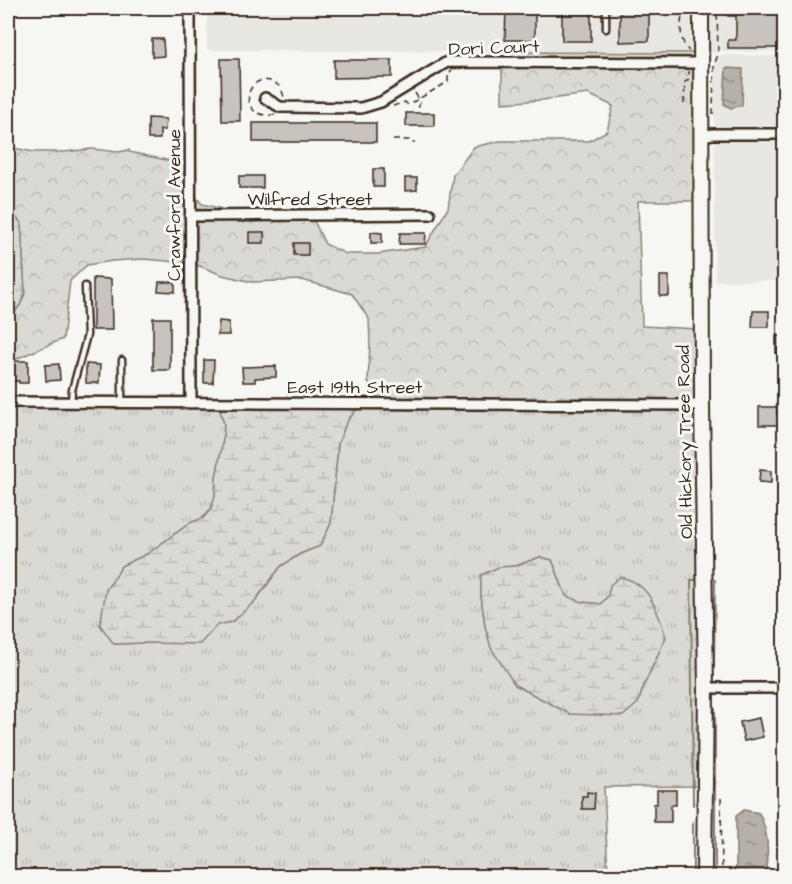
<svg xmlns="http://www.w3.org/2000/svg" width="792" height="884" font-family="'Architects Daughter',sans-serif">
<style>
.built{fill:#e8e7e2}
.grass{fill:url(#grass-tufts);stroke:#8a8278;stroke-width:1.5;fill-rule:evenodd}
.forest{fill:url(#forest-crowns);stroke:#8a8278;stroke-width:1.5}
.wetland{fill:url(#wetland-marsh);stroke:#8a8278;stroke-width:1.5}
.water{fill:url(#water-ripples);stroke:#857a71;stroke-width:1.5}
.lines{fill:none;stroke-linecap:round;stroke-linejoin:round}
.stream{stroke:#857a71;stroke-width:2}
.building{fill:#c8c3be;stroke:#3b2a1e;stroke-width:1.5}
.lane-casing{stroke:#3b2a1e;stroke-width:9}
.street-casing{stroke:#3b2a1e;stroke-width:14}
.secondary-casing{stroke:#3b2a1e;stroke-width:18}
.path{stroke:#3b2a1e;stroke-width:1.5;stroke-dasharray:6 4.5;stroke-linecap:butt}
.lane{stroke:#f6f6f2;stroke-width:4.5}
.street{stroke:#f6f6f2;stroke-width:9}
.secondary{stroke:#f6f6f2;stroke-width:14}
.labels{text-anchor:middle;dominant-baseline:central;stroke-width:6;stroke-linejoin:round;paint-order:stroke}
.street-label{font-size:18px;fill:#3b2a1e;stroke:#f6f6f2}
</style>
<defs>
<pattern id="grass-tufts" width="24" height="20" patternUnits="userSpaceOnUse" patternTransform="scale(1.5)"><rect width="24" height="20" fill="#dad9d3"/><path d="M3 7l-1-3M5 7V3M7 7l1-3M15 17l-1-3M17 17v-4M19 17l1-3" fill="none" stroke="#bcbab5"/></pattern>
<pattern id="forest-crowns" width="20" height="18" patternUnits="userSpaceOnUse" patternTransform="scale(1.5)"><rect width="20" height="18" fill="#dad9d3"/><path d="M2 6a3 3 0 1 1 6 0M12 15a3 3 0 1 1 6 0" fill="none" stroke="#bcbab5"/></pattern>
<pattern id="wetland-marsh" width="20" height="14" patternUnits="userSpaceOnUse" patternTransform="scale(1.5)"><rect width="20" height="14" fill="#dad9d3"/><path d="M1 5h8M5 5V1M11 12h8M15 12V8" fill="none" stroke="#bcbab5"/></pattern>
<pattern id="water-ripples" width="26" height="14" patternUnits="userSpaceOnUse" patternTransform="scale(1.5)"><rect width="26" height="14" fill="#b6b0a9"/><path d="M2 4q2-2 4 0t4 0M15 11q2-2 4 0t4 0" fill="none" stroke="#958f89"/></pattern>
</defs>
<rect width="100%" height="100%" fill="#f6f6f2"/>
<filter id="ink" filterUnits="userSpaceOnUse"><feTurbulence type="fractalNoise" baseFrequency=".0167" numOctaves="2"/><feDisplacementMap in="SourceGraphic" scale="12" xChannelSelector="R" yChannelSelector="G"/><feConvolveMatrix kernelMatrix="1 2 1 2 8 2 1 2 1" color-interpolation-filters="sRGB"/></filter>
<g filter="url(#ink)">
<path class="built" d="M207 8H696L697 53 207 50Z
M705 8H784V52L719 51 715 53H705Z
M719 55 784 56V281H715L714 57H718Z"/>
<path class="grass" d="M8 399H217L224 424 223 440 216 478 215 496 211 509 203 518 190 523 147 554 121 566 119 571 106 590 115 644 146 643 217 624 254 603 281 566 300 554 320 546 331 523 338 444 346 423 356 410 377 399 697 401 702 688 700 786 604 787 608 876H8ZM540 557 552 560 566 596 582 602 601 604 608 596 660 651 644 685 638 703 570 714 515 685 485 626 481 596 482 575 499 567 516 566Z"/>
<path class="forest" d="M502 52 697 53 698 201H638L642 326 697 329V401L377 399 368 382 370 344 369 319 352 294 302 280 252 282 222 275 200 266 167 261 143 259 112 261 87 265 70 281 63 339 11 361 8 388V321L20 305 25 293 21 223 8 208V147L34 152H63L92 149 119 152 129 150V152L175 162 188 179 192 192 202 204 219 208 231 215 294 212 314 221 325 244 346 254H378L425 247 448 208 453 175 474 147 500 141H589L607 131 613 106 588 94 542 100 502 103Z"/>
<path class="wetland" d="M8 208 21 223 25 293 20 305 8 321Z
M217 399H377L356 410 346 423 338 444 331 523 320 546 300 554 281 566 254 602 232 622 217 625 200 644 146 643 114 644 100 625 106 590 119 571 121 566 147 554 190 523 203 518 211 509 215 496 216 478 223 440 224 424Z
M540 557 552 560 566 596 582 602 601 604 608 596 610 585 620 577C651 583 657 611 666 637L644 685 638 703 623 716 570 714 515 685 491 648 485 626 481 596V575L499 567 516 566Z"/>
<path class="water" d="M726 68 743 69 742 105 731 108 724 104Z
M744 810 759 813C769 832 769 855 765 876H736V816Z"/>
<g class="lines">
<path class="stream" d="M714 665 715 580
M693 805 691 580H695
M693 876V822
M715 876V708"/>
</g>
<path class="building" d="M506 8H535V40H505Z
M562 8H591V41H562Z
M620 8H649V41L620 42Z
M728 9H784V48H728V40H736V16H728Z
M152 39H163L164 56 152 57Z
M221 59H239L240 121H222Z
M334 60H392V77L334 78Z
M406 113H434V126H406Z
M148 118 166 119 165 130H160V139H148Z
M253 123H376V142H253Z
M373 169H384V187H373Z
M239 176H263V188H239Z
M405 178H417V190L405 191Z
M249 232H264V243H249Z
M371 232 382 233V243H371Z
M400 233H426L425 244H399Z
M294 243H308V255H294Z
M660 276H669V296H660Z
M93 278 111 279 112 330H93Z
M159 282H175V292L158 291Z
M753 311H769V327H752Z
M153 318H170V370H153Z
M219 321 229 322V335H218Z
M776 336H784V353H776Z
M204 360H214L213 383H204Z
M8 361H28V383H19V381H8Z
M59 364 60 380 46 381 45 365Z
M86 364 100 365 99 383H86Z
M276 366V377L255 378V382H243L242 367Z
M759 407H777V414H780V425H759Z
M760 470 771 471V483L759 482Z
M759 718 763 737 744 741 740 722Z
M657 790H676V805H671V822H654V804H657Z
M587 792 595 793 594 809H582V796H587Z"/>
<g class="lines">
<g class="lane-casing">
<path id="lane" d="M606 8V29
M122 360V403
M71 402 72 390 87 335 85 286"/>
</g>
<g class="street-casing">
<path id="street" d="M190 8 191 403
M265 98 280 107 361 108 381 102 447 62 701 63
M701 136 713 134H784
M190 216 430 214
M8 402 702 405
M706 688H784"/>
</g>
<g class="secondary-casing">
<path id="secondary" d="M701 8 702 405 706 688 704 876"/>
</g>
<path class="path" d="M685 8C679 20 679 42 689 51
M415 93 420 101 418 111
M684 104 685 82 689 79V71
M393 106 405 102 408 105 448 82V74L452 70
M713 114 714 66 718 54 717 8
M275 115C271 115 265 116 261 114 240 109 247 75 270 81 272 82 277 84 279 86 282 89 283 95 285 99
M393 140H409L411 143H415
M721 798 722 876"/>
<use href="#lane" class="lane"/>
<use href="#street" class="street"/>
<use href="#secondary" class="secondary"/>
</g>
</g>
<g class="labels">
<g class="street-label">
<text transform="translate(494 48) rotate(-2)">Dori Court</text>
<text x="310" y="199">Wilfred Street</text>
<text transform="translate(174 205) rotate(-90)">Crawford Avenue</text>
<text x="355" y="387">East 19th Street</text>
<text transform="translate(685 442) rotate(-91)">Old Hickory Tree Road</text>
</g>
</g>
<rect width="792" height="884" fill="none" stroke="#f6f6f2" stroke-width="30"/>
<rect x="15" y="15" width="762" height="854" fill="none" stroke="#3b2a1e" stroke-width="2" filter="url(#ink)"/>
</svg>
